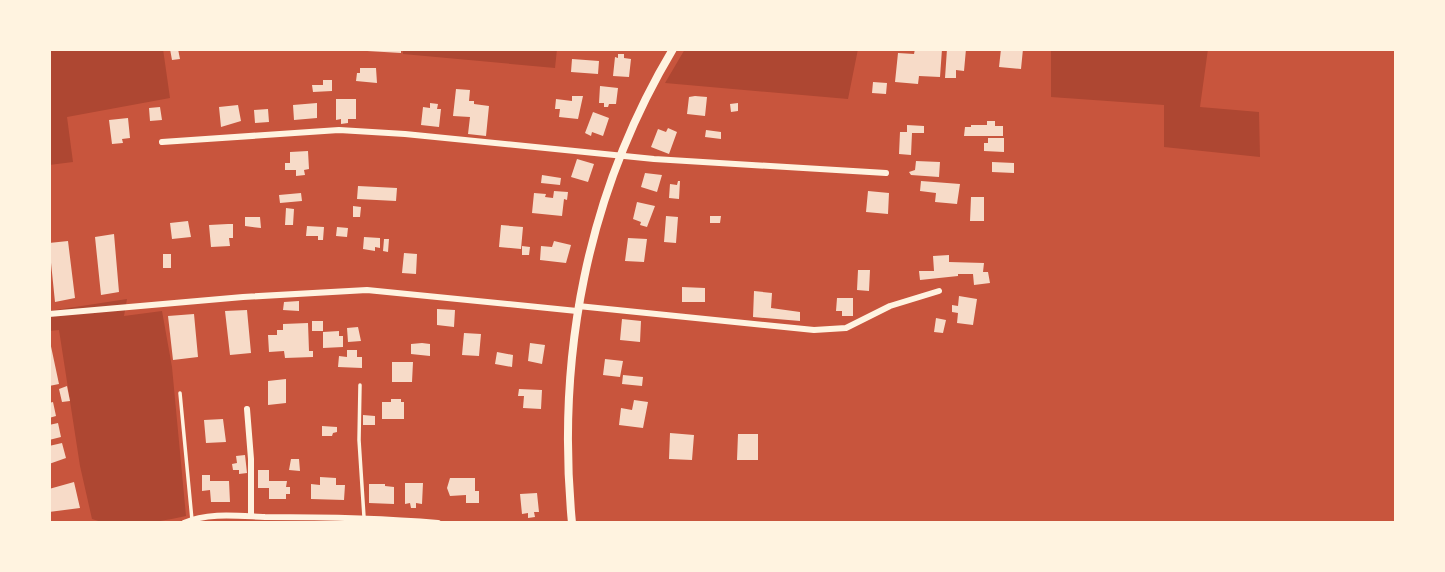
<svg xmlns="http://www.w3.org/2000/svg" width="1445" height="572" font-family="'PT Serif',serif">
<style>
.green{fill:#ae4732}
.building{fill:#f7dbc8}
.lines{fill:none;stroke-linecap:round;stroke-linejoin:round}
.service{stroke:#fff3e0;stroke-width:3.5}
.minor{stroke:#fff3e0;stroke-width:6}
.tertiary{stroke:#fff3e0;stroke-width:8}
</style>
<rect width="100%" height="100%" fill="#c8553d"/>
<path class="green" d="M49 49H163L170 98 67 117 73 162 49 165Z
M403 49H557L555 68 403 54Z
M685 49H858L848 99 665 83Z
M1051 49H1208L1200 107 1259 112 1260 157 1164 147V105L1051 97Z
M127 299 124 316 162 311 172 367 186 516C157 522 121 530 92 519L80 466 59 330 49 331V311Z"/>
<path class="building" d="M170 49H178L180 59 172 60Z
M367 49H401V53L367 51Z
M915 49H942L940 77 919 76 918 84 895 82 898 53 914 54Z
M947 49H966L964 71 956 70V78H945Z
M1001 49H1023L1021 69 999 67Z
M618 54H624V58L631 59 629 77 613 76 615 57 618 58Z
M572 59 599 61 598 74 571 72Z
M360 68H376L377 83 356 81 357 73H360Z
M323 80H332V91L313 92 312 85H323Z
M873 82 887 83 886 94 872 93Z
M600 86 618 88 616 104H609L608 107H604V103H599Z
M456 89 470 90 469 101H474V104L489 106 486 136 468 134 470 117 453 116Z
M572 96H583L578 119 559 117 560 109H555L556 99 572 101Z
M695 96 707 97 705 116 687 114 689 97Z
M336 99H356V119H348V123L341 124V119L336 120Z
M317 103V118L294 120 293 105Z
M430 103 438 104 437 109H441L439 127 421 125 423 107 430 108Z
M738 103V111L731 112 730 104Z
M238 105 241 121 221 127 219 107Z
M160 107 162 120 150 121 149 108Z
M268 109 269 122 255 123 254 110Z
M593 112 609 118 603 136 592 132 591 136 585 133Z
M128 118 130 138 122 139 123 143 112 144 109 120Z
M987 121H995V126H1003V136H964L965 127H971V125H987Z
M907 125 924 126V133H912L911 155 899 154 900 132H907Z
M668 128 677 132 669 154 651 147 658 129 666 132Z
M706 130 721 132V139L705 137Z
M988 138H1004V152L984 151V143H988Z
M308 151 309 169 304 170 305 175 296 176V170H285V163H290V152Z
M577 159 594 164 588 182 571 177Z
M916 161 940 162 939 177 911 175 909 172 915 170Z
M992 162 1014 163V173L992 172Z
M645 173 662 175 657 192 641 187Z
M542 175 561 178 560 185 541 183Z
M678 181H680L679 199 669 198 670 184 677 185Z
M921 181 960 184 957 204 935 202 936 193 920 191Z
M358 186 397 188 396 201 357 199Z
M554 191 568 192 567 200 564 199 562 216 532 213 534 193 546 194 545 197 553 198Z
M868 191 889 193 888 214 866 212Z
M301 193 302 201 280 203 279 195Z
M971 197H984V221H970Z
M637 202 655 206 647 227 640 225 641 222 633 219Z
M353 206 361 207 360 217H353Z
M286 208 294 209 293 225H285Z
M666 216 678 217 676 243 664 242Z
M710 216H721L720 223H710Z
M245 217H260L261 228 245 226Z
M188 221 191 237 172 239 170 223Z
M228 224H233V238H229L230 246 211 247 209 225Z
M501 225 523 227 521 249 499 247Z
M307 226 324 227 323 240H318V236H306Z
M337 227 348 228 347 237 336 236Z
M114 234 119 292 101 295 95 237Z
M364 237 380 238V248L375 247V251L363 249Z
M628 238 647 239 644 262 625 261Z
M384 239H389L388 252 383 251Z
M68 241 75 298 55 302 49 243Z
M554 241 571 245 566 263 540 260 541 246 552 247Z
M522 246 530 247 529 255H522Z
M404 253 417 254 416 274 402 273Z
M163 254H171V268H163Z
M949 255V262L984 263 983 272H988L990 283 974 285 973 274H958V276L920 280 919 271H934L933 256Z
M858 270H870L869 291 857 290Z
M682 287 705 288V302H682Z
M754 291 772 293 771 308 800 312V321L753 317Z
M959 296 977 299 973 325 957 323 958 313 952 312V305L958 306Z
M837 298H853V316H842V311H836Z
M299 301V311L283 310 284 302Z
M437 309 455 310 454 327 437 325Z
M247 310 251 353 230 355 225 311Z
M194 314 198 357 173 360 168 316Z
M936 318 946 320 943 333 934 332Z
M622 319 641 321 640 342 620 340Z
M312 321H323V331H312Z
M308 323 309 351H313V357L285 358 284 351 269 352 268 335H277V330H283V324Z
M358 327 361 341 348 342 347 328Z
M339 331V336H343V347L323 348V332Z
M464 333 481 334 479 356 462 355Z
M49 337 59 384 49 386Z
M422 343 430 344V356L411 354V344Z
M530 343 545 345 542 364 528 361Z
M347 350H357V357H362V368L338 367 339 356 347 357Z
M497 352 513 355 512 367 495 364Z
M605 359 623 361 620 377 603 375Z
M392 362H413L412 382H392Z
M623 375 643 377 642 386 622 384Z
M286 379V403L268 405V381Z
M67 386 70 401 62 402 59 389Z
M519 389 542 390 541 409 523 408 524 396H518Z
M391 399H401V402H404V419H382V402H391Z
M634 400 648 402 643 428 619 425 621 408 632 410Z
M53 402 56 416 49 418V403Z
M363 415 375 416V425H363Z
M223 419 226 442 206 443 204 420Z
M58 423 61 437 49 440V425Z
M322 426 337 427V432L333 433 332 436H322Z
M670 433 694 435 692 460 669 459Z
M738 434H758V460H737Z
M62 443 66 458 49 464V446Z
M245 455 247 473 239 474V470H233L232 464 237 463 236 456Z
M291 459H299L300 471 289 470Z
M258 470H269V481H287L286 487H290V494H286V499H269V488H258Z
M202 475H210V481H229L230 502H211L210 490 202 491Z
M320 477 336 478V485H345L344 500 311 499V484L320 485Z
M450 478H475V491H479V503H466V495L450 496 447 488Z
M74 482 80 508 49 512V489Z
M405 483H423L422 504 416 503V508H411L410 503 405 504Z
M369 484H385V486L394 487V504L369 503Z
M537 493 539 512H534L535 517 528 518V513L522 514 520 494Z"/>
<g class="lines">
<path class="service" d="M360 385 359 440 364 517
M180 393 192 520"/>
<path class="minor" d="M162 142 339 130 405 134 654 159 886 173
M578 306 814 330 846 328 890 306 939 291
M49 314 243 297 367 290 577 311
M247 409 251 459V516
M184 523C208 512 239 516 265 517 323 517 380 518 438 523"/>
<path class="tertiary" d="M572 523C556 356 587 193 673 49"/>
</g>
<rect width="1445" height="572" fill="none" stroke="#fff3e0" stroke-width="102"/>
</svg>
